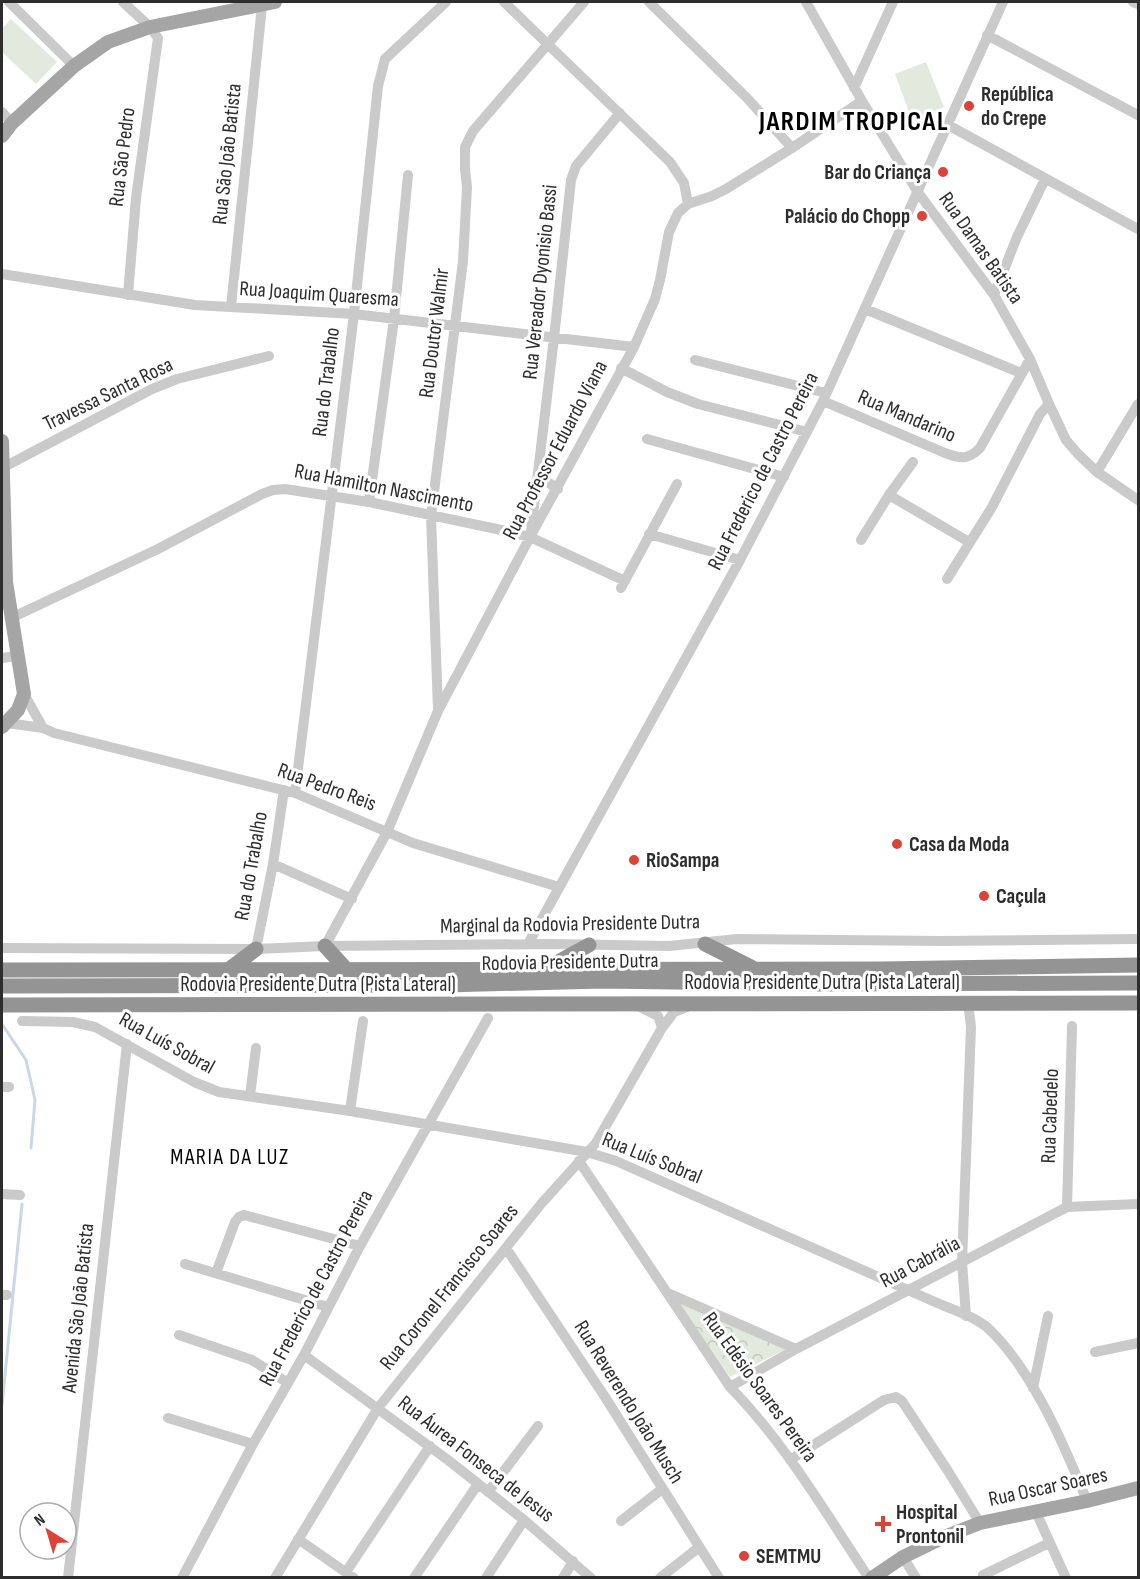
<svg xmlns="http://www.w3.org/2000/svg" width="1140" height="1579" font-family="'Sofia Sans Condensed',sans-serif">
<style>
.forest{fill:url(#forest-crowns)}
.pitch{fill:#e1eadc}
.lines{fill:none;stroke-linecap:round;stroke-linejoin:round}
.stream{stroke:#c8d8e9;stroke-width:3}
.minor{stroke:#cacaca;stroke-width:10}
.major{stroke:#a5a5a5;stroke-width:14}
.highway{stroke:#949494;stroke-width:15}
.poi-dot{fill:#db4238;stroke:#fff;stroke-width:2}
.labels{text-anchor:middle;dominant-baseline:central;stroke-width:6;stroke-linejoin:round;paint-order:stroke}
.poi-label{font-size:21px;font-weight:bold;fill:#2d2d2d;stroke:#fff;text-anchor:start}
.street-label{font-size:21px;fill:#2d2d2d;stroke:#fff}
.neighbourhood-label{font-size:22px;letter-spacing:1.5px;fill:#000;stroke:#fff}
.district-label{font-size:27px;font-weight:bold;letter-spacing:1.5px;fill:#000;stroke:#fff}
</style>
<defs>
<pattern id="forest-crowns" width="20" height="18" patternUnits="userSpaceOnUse" patternTransform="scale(1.5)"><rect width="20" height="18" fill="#e1eadc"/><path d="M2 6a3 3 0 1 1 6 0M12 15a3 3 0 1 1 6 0" fill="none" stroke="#c1c9bd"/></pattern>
</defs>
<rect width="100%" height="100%" fill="#fff"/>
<path class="forest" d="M678 1302 786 1349 730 1377Z"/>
<path class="pitch" d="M11 19 57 62 36 84 2 52V29Z
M926 62 944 107 912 120 895 74Z"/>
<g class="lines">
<path class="stream" d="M2 1024 26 1060 35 1100 31 1148
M2 1405 22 1204"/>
<path class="minor" d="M9 2 74 66
M123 2 150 27 158 38 136 198 128 295
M504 2 670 162 684 183 688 204
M649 2 747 98 792 148
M806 2 862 101 917 191 994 295 1030 359 1049 404 1066 440 1078 454 1097 472 1138 500
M1133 2 1138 4
M987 35 1138 115
M854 88 893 2
M2 112 12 123
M948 125 1138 229
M2 274 195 305 354 314 634 347
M994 295 1017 237 1045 179
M231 307 262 6 257 2
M865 309 1021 373
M695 360 826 393
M621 368 667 392 698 404 807 432
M823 401 945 453C961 459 968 460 980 448L1030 359
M647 439 784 477
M2 468 152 389 177 379 269 356
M538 472 546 481 558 489
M1097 472 1138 404
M889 495 969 542
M369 502 394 319 408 175
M531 531 554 338 571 180 576 166 620 113
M649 534 740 560
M861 540 889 495 913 462
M947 579 992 507 1040 414 1049 404
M621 588 677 484
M11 618 158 549 262 494 273 490 285 489 369 502 506 531 530 537 625 581
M2 658 17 656
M24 694 43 728
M438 710 431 516 463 261 467 187 465 169V147L473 131 584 2
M7 723 43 728 54 733 295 793 413 843 559 887
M295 793 354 314 378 86 385 59 446 2
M273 864 352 899
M528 944 740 560 823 401 1003 2
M325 946 387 832 438 711 530 537 634 347 655 299 660 280 669 232 678 213 688 204 712 196 726 189 792 148 862 101
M2 948 256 949 325 946 552 944 669 946 737 939 941 941 1138 939
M256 949 273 864 284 790
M640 1007 658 1016 662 1028
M22 1021 73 1022 95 1027 194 1082 219 1092 350 1111 587 1152 616 1161 935 1302C953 1310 978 1317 992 1332 1034 1374 1065 1447 1087 1501
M2 1087H9
M250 1096 256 1048
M350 1111 363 1021
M579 1161 730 1387C785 1443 825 1512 869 1578
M2 1194 20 1195
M1067 1207 1072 1026
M506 1248 605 1397 719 1578
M185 1264 328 1307
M216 1273 235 1222 239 1217 244 1215 360 1246
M670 1294 796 1349
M2 1295H7
M966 1316 962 1262 971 1027 968 1002
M179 1335 252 1360 288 1383
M1095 1352 1138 1343
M304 1355 448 1460 524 1520 591 1578
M730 1387 796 1349 1067 1207 1138 1204
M1033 1388 1048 1316
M168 1418 253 1444
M790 1460 884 1400 896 1397 902 1401 948 1471 980 1523
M488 1492 538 1426
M1035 1510 1066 1578
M621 1521 662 1489
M298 1539 354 1578
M903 1557 916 1578
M346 1572 430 1446
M983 1575 1049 1543
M68 1578 127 1044
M182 1578 253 1444 304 1355 360 1246 488 1018
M275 1578 378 1408 541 1204 596 1143 662 1028 674 1012 689 1006
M414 1578 478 1484
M486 1578 524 1520
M563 1578 573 1561
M660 1578 698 1548"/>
<path class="major" d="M2 136 12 123 74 66 108 42 150 27 275 2
M2 441 6 582 24 694 18 710 2 727
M872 1578 903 1557 944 1537 980 1523 1087 1501 1138 1488"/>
<path class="highway" d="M705 944 751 967
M325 946 346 969
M547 968 589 945
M2 970 882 969 1138 965
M228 970 256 949
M2 986 445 985 602 981 816 984 1138 983
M2 1005 1138 1003"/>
</g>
<g class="poi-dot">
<circle cx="969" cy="106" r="6"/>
<circle cx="943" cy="172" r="6"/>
<circle cx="922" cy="216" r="6"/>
<circle cx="897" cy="844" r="6"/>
<circle cx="634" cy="860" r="6"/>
<circle cx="984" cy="896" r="6"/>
<path d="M880 1515h6v6h6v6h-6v6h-6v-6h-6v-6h6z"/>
<circle cx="744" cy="1556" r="6"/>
</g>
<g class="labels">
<g class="poi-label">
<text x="981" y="94">República<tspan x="981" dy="24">do Crepe</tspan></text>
<text x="931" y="172" text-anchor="end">Bar do Criança</text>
<text x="910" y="216" text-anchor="end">Palácio do Chopp</text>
<text x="909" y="844">Casa da Moda</text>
<text x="646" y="860">RioSampa</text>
<text x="996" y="896">Caçula</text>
<text x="896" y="1512">Hospital<tspan x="896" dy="24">Prontonil</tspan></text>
<text x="756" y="1556">SEMTMU</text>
</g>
<g class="street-label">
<text transform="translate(227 154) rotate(-84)">Rua São João Batista</text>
<text transform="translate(122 157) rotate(-83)">Rua São Pedro</text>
<text transform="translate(981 248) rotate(55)">Rua Damas Batista</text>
<text transform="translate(540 282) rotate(-84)">Rua Vereador Dyonisio Bassi</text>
<text transform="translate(319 294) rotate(4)">Rua Joaquim Quaresma</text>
<text transform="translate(434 333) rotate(-83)">Rua Doutor Walmir</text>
<text transform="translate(326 382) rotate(-83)">Rua do Trabalho</text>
<text transform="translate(108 394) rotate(-26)">Travessa Santa Rosa</text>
<text transform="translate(907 416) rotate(23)">Rua Mandarino</text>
<text transform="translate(555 450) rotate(-62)">Rua Professor Eduardo Viana</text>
<text transform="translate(763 471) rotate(-63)">Rua Frederico de Castro Pereira</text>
<text transform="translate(384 488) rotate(11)">Rua Hamilton Nascimento</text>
<text transform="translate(327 787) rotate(20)">Rua Pedro Reis</text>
<text transform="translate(251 866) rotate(-80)">Rua do Trabalho</text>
<text transform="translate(570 924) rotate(-1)">Marginal da Rodovia Presidente Dutra</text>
<text transform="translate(570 962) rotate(-1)">Rodovia Presidente Dutra</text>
<text x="822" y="982">Rodovia Presidente Dutra (Pista Lateral)</text>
<text x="318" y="984">Rodovia Presidente Dutra (Pista Lateral)</text>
<text transform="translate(167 1043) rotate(29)">Rua Luís Sobral</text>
<text transform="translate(1050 1116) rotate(-88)">Rua Cabedelo</text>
<text transform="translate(652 1158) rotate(22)">Rua Luís Sobral</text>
<text transform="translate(920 1262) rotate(-28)">Rua Cabrália</text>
<text transform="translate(449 1287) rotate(-51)">Rua Coronel Francisco Soares</text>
<text transform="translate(316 1288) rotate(-62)">Rua Frederico de Castro Pereira</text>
<text transform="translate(78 1308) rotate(-84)">Avenida São João Batista</text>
<text transform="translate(760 1387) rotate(54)">Rua Edésio Soares Pereira</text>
<text transform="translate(629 1402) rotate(58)">Rua Reverendo João Musch</text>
<text transform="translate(476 1459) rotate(38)">Rua Áurea Fonseca de Jesus</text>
<text transform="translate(1048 1487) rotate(-12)">Rua Oscar Soares</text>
</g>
<g class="neighbourhood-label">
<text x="230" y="1157">MARIA DA LUZ</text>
</g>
<g class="district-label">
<text x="854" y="122">JARDIM TROPICAL</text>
</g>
</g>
<rect width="1140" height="1579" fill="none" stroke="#2d2d2d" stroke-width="6"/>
<g transform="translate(48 1531) rotate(323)"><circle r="28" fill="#ffffff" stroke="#ababab" stroke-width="1.5"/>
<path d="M0-4.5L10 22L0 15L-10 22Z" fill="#db4238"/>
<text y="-9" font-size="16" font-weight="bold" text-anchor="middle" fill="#2d2d2d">N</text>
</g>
</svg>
